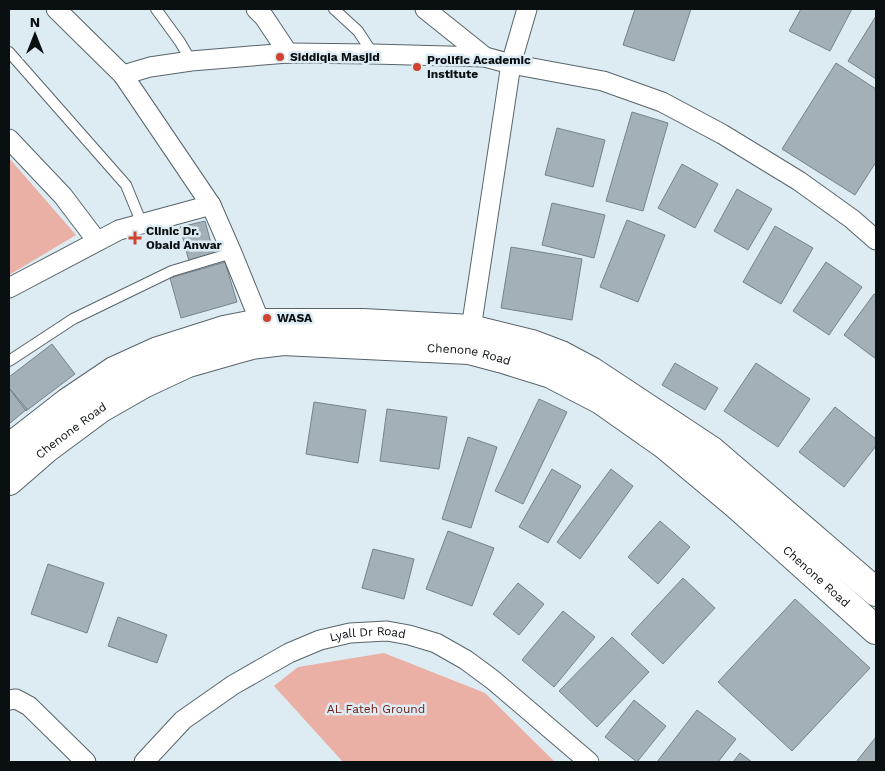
<svg xmlns="http://www.w3.org/2000/svg" width="885" height="771" font-family="'Work Sans',sans-serif">
<style>
.green{fill:#ebb0a5}
.building{fill:#a3b0b7;stroke:#76838a}
.lines{fill:none;stroke-linecap:round;stroke-linejoin:round}
.lane-casing{stroke:#58646a;stroke-width:12}
.street-casing{stroke:#58646a;stroke-width:21}
.secondary-casing{stroke:#58646a;stroke-width:30}
.lane{stroke:#fff;stroke-width:10}
.street{stroke:#fff;stroke-width:19}
.secondary{stroke:#fff;stroke-width:28}
.poi-dot{fill:#d04331;stroke:#ddebf2;stroke-width:2}
.labels{text-anchor:middle;dominant-baseline:central;stroke-width:5;stroke-linejoin:round;paint-order:stroke}
.poi-label{font-size:12px;font-weight:bold;fill:#0a0f11;stroke:#ddebf2;text-anchor:start}
.street-label{font-size:12px;fill:#0a0f11;stroke:#ddebf2}
.park-label{font-size:12px;fill:#6f1b11;stroke:#ddebf2}
</style>
<rect width="100%" height="100%" fill="#ddebf2"/>
<path class="green" d="M9 158 76 235 9 275Z
M384 653 485 693 555 762H343L274 686 298 667Z"/>
<path class="building" d="M635 9H691L674 61 623 45Z
M801 9H852L830 51 789 31Z
M876 16V79L848 61Z
M836 63 876 89V162L855 195 782 149Z
M632 112 668 123 643 211 606 201Z
M557 128 605 140 593 187 545 175Z
M682 164 718 184 695 228 658 208Z
M737 189 772 209 748 250 714 231Z
M552 203 605 215 594 258 542 245Z
M627 220 665 235 638 302 600 287Z
M205 221 214 254 189 261 180 227Z
M775 226 813 248 781 304 743 282Z
M511 247 582 259 572 320 501 308Z
M225 262 237 302 181 318 170 278Z
M826 262 862 287 829 335 793 311Z
M874 294 876 295V359L844 335Z
M52 344 75 374 26 411 9 388V377Z
M675 363 718 388 705 410 662 385Z
M756 363 810 399 778 447 724 411Z
M9 388 27 409 9 424Z
M539 399 567 412 523 504 495 491Z
M314 402 366 410 358 463 306 454Z
M835 407 876 439V446L844 487 799 452Z
M387 409 447 417 439 469 380 461Z
M468 437 497 447 471 528 442 519Z
M552 469 581 486 548 543 519 527Z
M611 469 633 486 580 559 557 542Z
M660 521 690 547 658 584 628 557Z
M448 531 494 548 472 606 426 589Z
M373 549 414 559 404 599 362 588Z
M48 564 104 583 87 633 31 614Z
M683 578 715 608 663 664 631 634Z
M518 583 544 604 519 635 493 614Z
M795 599 870 668 792 751 718 682Z
M563 611 595 637 554 687 522 660Z
M118 617 167 635 157 663 108 646Z
M612 637 649 672 597 727 559 691Z
M634 700 666 726 637 762 605 737Z
M697 710 736 739 718 762H657Z
M876 737V762H856Z
M740 753 752 762H733Z"/>
<g class="lines">
<g class="lane-casing">
<path id="lane" d="M156 9 180 42 191 61
M334 9 358 31 373 54
M9 52 126 185 142 224
M9 361 73 319 172 271 232 253"/>
</g>
<g class="street-casing">
<g id="street">
<path d="M56 9 123 75 211 205"/>
<path d="M256 9 264 17 288 53"/>
<path d="M425 9 485 57"/>
<path d="M123 75 150 67 191 61 288 53 373 54 485 57 511 64 603 81 662 102 722 134 799 181 852 219 876 240"/>
<path d="M9 139 63 196 97 241"/>
<path d="M9 288 119 230 211 205 232 253 265 334"/>
<path d="M471 329 511 64 527 9"/>
<path d="M9 700 16 699 29 706 86 762"/>
<path id="s1" d="M144 762 183 720 233 685 289 653 320 640 350 633 387 631 409 635 436 643 466 660 493 680 589 762"/>
</g>
</g>
<g class="secondary-casing">
<g id="secondary">
<path d="M9 448 68 402 114 371 158 351 224 330 260 323H363L471 329 532 344 561 355 591 371 712 451 876 592"/>
<path id="s2" d="M9 481 47 448 101 408 143 384 188 363 237 349 252 345 283 341 469 350 503 359 551 374 601 400 665 445 738 506 876 630"/>
</g>
</g>
<use href="#lane" class="lane"/>
<use href="#street" class="street"/>
<use href="#secondary" class="secondary"/>
</g>
<g class="poi-dot">
<circle cx="280" cy="57" r="5"/>
<circle cx="417" cy="67" r="5"/>
<path d="M132.5 230.5h5v5h5v5h-5v5h-5v-5h-5v-5h5z"/>
<circle cx="267" cy="318" r="5"/>
</g>
<g class="labels">
<g class="poi-label">
<text x="290" y="57">Siddiqia Masjid</text>
<text x="427" y="60">Prolific Academic<tspan x="427" dy="14">Institute</tspan></text>
<text x="146" y="231">Clinic Dr.<tspan x="146" dy="14">Obaid Anwar</tspan></text>
<text x="277" y="318">WASA</text>
</g>
<g class="street-label">
<text stroke="none"><textPath href="#s2" startOffset="500">Chenone Road</textPath></text>
<text stroke="none"><textPath href="#s2" startOffset="80">Chenone Road</textPath></text>
<text stroke="none"><textPath href="#s2" startOffset="920">Chenone Road</textPath></text>
<text stroke="none"><textPath href="#s1" startOffset="265">Lyall Dr Road</textPath></text>
</g>
<g class="park-label">
<text x="376" y="709">AL Fateh Ground</text>
</g>
</g>
<rect width="885" height="771" fill="none" stroke="#0a0f11" stroke-width="20"/>
<g transform="translate(35 35)" stroke="#ddebf2" stroke-width="4" paint-order="stroke">
<path d="M0-4L9 19L0 12L-9 19Z" fill="#0a0f11"/>
<text y="-8" font-size="14" font-weight="bold" text-anchor="middle" fill="#0a0f11">N</text>
</g>
</svg>
